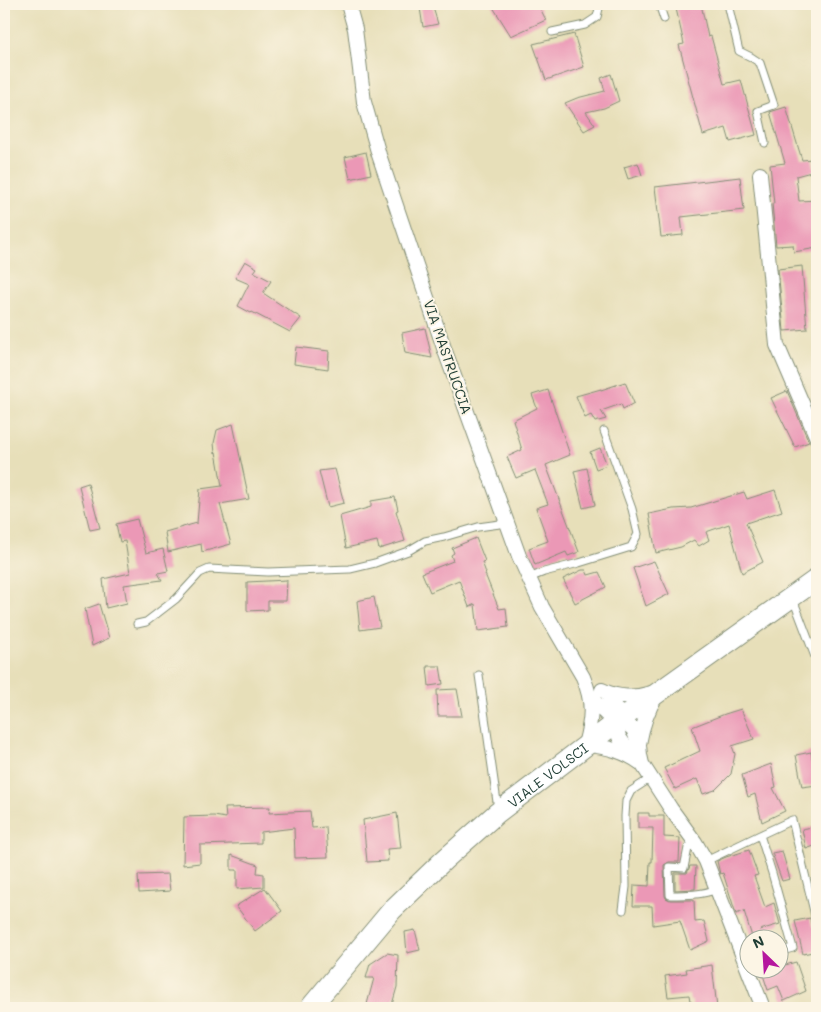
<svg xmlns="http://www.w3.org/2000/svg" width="821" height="1012" font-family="Mali,sans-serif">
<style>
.building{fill:#eb98b6}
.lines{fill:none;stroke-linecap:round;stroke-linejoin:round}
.lane-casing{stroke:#838e76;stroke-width:9}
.street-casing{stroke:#838e76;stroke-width:16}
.secondary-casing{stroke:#838e76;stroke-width:22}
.lane{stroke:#fff;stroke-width:7}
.street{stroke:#fff;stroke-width:14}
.secondary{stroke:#fff;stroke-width:20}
.labels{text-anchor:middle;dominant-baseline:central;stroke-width:4;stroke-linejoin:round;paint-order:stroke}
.street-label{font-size:14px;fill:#1f3d34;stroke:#fcf5e5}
</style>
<rect width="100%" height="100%" fill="#fcf5e5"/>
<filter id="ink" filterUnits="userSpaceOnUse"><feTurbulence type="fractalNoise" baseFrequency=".02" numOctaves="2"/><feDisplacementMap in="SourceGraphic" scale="10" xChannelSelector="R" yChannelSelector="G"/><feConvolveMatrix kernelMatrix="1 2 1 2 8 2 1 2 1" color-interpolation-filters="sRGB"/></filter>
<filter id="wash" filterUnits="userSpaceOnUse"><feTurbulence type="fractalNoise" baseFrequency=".0096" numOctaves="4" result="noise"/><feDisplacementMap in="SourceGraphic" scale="20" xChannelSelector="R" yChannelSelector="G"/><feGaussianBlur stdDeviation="1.12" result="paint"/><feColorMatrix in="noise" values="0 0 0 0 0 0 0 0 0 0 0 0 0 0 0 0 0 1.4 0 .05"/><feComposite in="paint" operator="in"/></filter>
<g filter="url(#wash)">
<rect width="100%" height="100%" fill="#e7dfb9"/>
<g id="blocks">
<path class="building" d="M432 4 438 24 423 27 420 8Z
M491 4H538L546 20 511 36Z
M675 4H701L708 37 711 36 724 84 741 80 756 135 730 142 726 128 703 135 679 45 684 44Z
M574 34 584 67 546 80 533 44Z
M611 74 619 101 604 108 586 112 595 125 584 131 565 103 577 98 605 91 601 78Z
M786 107 802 160 812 159 815 171 796 176 799 201 817 200V248L794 252 793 245 776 246 772 203 774 204 770 165 785 163 770 112Z
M366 152 371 174 350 179 345 157Z
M638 163 642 175 628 179 624 167Z
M740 177 744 210 681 217 683 235 661 237 655 187Z
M245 261 257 268 254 272 271 281 263 293 301 318 290 332 252 312 251 313 238 306 249 284 235 278Z
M802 266 807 329 784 331 778 269Z
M425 328 432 358 405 353 402 333Z
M296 347 329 351 328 369 294 364Z
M625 382 634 403 623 409 621 404 601 411 606 419 595 422 591 415 585 418 576 396 601 389V390Z
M548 390 570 455 546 465 579 552 568 556 566 552 535 565 529 548 548 541 536 508 548 504 535 470 516 478 507 457 522 450 513 420 537 408 532 395Z
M787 391 809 442 795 447 771 398Z
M233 424 249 499 220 504 231 544 202 552 201 544 168 552 165 532 197 523 200 489 222 486 216 452 215 453 214 443 217 430Z
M600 448 607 465 596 469 590 452Z
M587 468 595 505 583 508 574 471Z
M335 469 344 503 328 507 319 471Z
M88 483 100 528 90 530 79 486Z
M775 490 782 511 746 523 763 562 742 573 729 524 706 532 709 540 699 546 694 540 681 547 656 553 649 514 673 509 691 508 744 492 747 499Z
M395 497 398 510 396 511 405 541 379 549 377 541 346 548 340 516 371 507V501Z
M137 519 146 553 163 549 168 571 158 573 162 580 124 585 127 603 106 608 103 579 130 573 125 541 120 542 116 524Z
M476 538 485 561 482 562 486 573 485 574 499 609 506 608 508 627 478 631 475 604 469 607 459 580 430 592 422 573 453 561 451 555 454 553 452 548Z
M654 561 669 594 646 606 633 568Z
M582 570H586L588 575 599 572 606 587 575 603 563 579Z
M287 580 286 601H268V610L247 611V582Z
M374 597 380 627 360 630 357 601Z
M99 604 109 638 92 646 85 609Z
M427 666H440L443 684 429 686Z
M457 689 462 716H438L437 690Z
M741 709 754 739 732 746 735 754 731 774 715 790 703 794 697 779 675 789 664 768 700 751 692 727 725 714Z
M811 752 813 763 817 762V785L802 787 796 755Z
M771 764 776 787 773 788 785 811 762 822 755 794 748 797 742 775Z
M270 807 269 813 310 811 312 828 326 827 328 857 295 858 294 828 261 832V843L200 845V863L183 865 184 817 214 816 226 818 225 808Z
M397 813 401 848 387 849 388 861 367 862 363 820Z
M638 813H649V816H664V837L680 838 679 862H669L664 865 665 896 666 898 670 900H694L695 922 704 921 709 941 690 950 680 921 653 925 652 906H633L634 885 649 886 650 862H652L653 828H638Z
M812 827 817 839V845L806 849 802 829Z
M749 850 758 875 754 876 765 907 774 903 780 924 760 930 763 940H753L744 911 736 914 723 873 720 874 717 861 726 857Z
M782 851 790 879 782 881 772 853Z
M231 855 258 865 257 873 264 874V887L237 889V870H231Z
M690 866H696L695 889 675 890V873H687L688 871Z
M168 874 170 891 139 893 138 875Z
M265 888 282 911 255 931 236 906Z
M810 918 812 926 816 929 817 936V951L803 954 795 921Z
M415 930 420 950 407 953 405 932Z
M387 953 398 955 397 987 391 1008H366L374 978H366L370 964Z
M796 962 806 991 784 1001 778 986 768 990 763 975 774 974 773 970H778V967Z
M712 965 717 1008H692V1001H690L689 995 668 997 665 976 687 973 686 969Z"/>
</g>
</g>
<g filter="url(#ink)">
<use href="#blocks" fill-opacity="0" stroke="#838e76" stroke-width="1"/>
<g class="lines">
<g class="lane-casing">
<path id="lane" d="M659 4 664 19
M728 4 739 51 751 57 760 63 774 105 758 111 765 143
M552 32 585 25 597 17 600 4
M529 578 544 572 579 563 631 547 638 534 632 509 604 431
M793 599 817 662
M137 624 146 622 176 599 200 573 209 569 268 572 350 569 375 563 408 551 425 541 444 537 478 527 507 523
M479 675 498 809
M760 835 792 820 817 924
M695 842 688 848 684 868 669 867 670 895C686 895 702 895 717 889
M706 861 760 835 772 873 793 948 778 952
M623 910 626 887 625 816 626 801 631 791 651 778"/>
</g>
<g class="street-casing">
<path id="street" d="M348 4 355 29 364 102 379 155 445 351 519 556 542 607 583 677C594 703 592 718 585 745 607 746 625 751 642 764
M760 174 777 345 817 438
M602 690C617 698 636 698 652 693
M606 692 615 707 621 719 633 729 639 745 640 755 642 764 671 809 695 842 706 861 763 1008
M590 695C598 706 605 715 616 722L619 737 632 756
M639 744C642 727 647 711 656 696"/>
</g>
<g class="secondary-casing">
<g id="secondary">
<path id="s1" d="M310 1008 392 910 444 860 497 813 621 719 817 579"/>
</g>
</g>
<use href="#lane" class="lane"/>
<use href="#street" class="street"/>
<use href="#secondary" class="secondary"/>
</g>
</g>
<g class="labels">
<g class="street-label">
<text transform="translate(448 357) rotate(71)">VIA MASTRUCCIA</text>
<text stroke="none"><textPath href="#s1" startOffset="334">VIALE VOLSCI</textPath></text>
</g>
</g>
<rect width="821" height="1012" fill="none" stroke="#fcf5e5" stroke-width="20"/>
<g transform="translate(764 954) rotate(335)"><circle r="24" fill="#fcf5e5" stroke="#a4ab9e"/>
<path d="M0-4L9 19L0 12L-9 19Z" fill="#b5179e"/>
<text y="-8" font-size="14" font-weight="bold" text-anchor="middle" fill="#1f3d34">N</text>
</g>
</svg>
